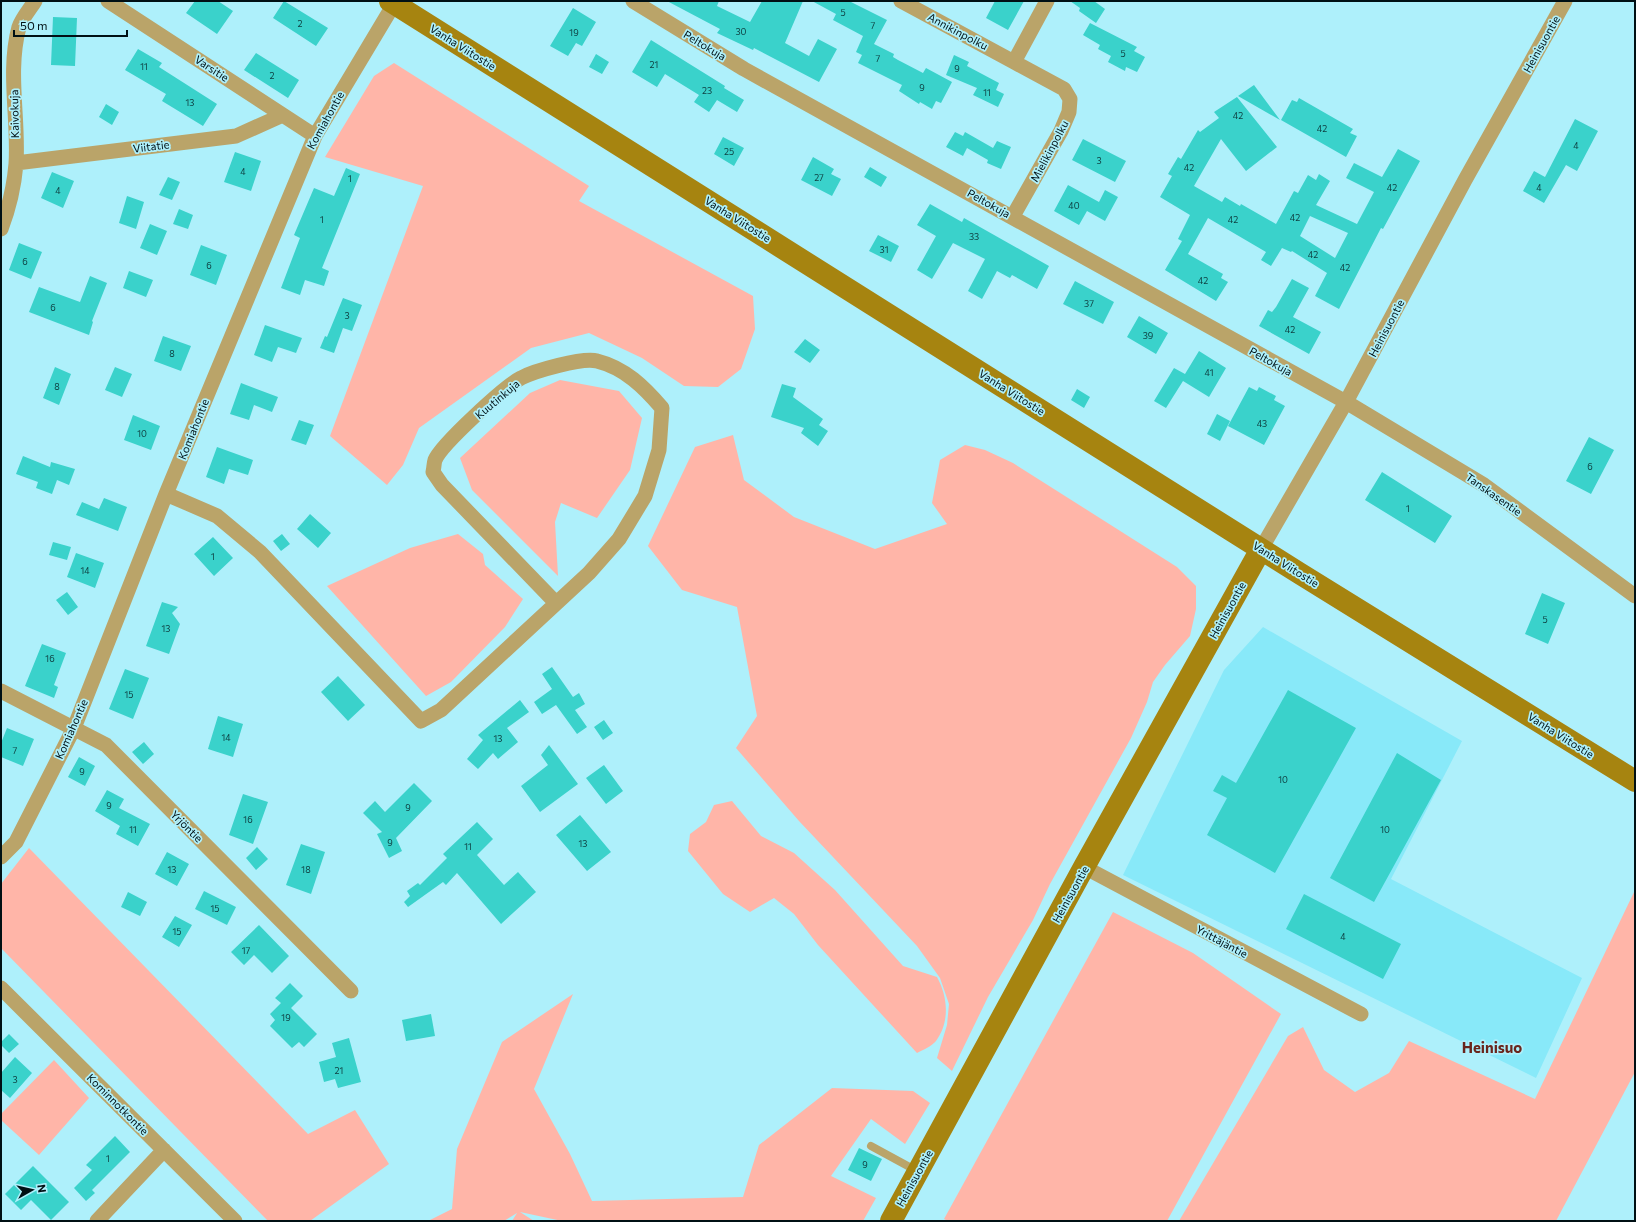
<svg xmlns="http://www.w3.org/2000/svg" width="1636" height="1222" font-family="Commissioner,sans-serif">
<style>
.built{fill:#88e9f9}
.green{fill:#ffb5a8}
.building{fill:#3ad2cb;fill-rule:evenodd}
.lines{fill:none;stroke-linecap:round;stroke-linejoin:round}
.lane{stroke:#baa469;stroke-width:8}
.street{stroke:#baa469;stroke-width:15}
.secondary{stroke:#a68410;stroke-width:22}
.labels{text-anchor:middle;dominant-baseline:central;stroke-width:3.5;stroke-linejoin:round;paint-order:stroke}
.number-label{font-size:9px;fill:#0e4042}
.street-label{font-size:11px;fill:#001014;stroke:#aef0fb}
.district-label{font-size:15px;font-weight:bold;fill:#69251c;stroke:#aef0fb}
</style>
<rect width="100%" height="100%" fill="#aef0fb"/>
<path class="built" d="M1263 627 1462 741 1391 879 1582 978 1536 1078 1123 875 1224 670Z"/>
<path class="green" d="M394 63 589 186 579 201 753 296 755 329 741 369 718 387 684 386 642 358 589 333 531 348 419 428 403 465 387 485 330 436 423 186 325 157 374 76Z
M560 380 619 391 642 418 630 470 597 518 561 503 555 522 558 576 472 490 460 458 530 393Z
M733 435 744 480 794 517 875 549 947 524 932 503 940 460 965 445 985 450 1013 463 1177 567 1196 586V609L1190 636 1165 665 1153 682 1147 702 1131 738 1050 884 1033 920 988 997 952 1071 937 1058 947 1025 949 1004 940 978 917 946 799 821 736 748 757 716 737 607 682 590 648 546 695 447Z
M458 534 483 554 485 565 523 599 505 627 451 682 426 696 327 586 410 548Z
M732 801 761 836 794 853 835 890 903 966 937 977C948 997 950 1022 936 1041 932 1046 923 1050 917 1053L818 945 794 914 774 898 750 912 723 894 688 851 690 834 706 822 714 805Z
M29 848 308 1134 355 1110 389 1164 310 1221H268L1 948V884Z
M1635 890V1072L1556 1221H1179L1288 1036 1303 1027 1324 1070 1355 1092 1389 1073 1409 1041 1535 1099Z
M1113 912 1193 953 1281 1014 1167 1221H948L944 1219Z
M573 994 534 1089 570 1154 592 1201 743 1197 759 1145 832 1088 913 1091 930 1103 905 1144 871 1119 831 1176 876 1198 863 1221H562L520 1212 534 1221H512L517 1213 504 1221H428L452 1209 457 1149 502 1042Z
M54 1060 89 1098 39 1155 1 1120V1114Z"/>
<path class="building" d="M195 1H218L233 11 217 34 186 13Z
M284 1 328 28 316 46 273 18Z
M667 1H719L717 6 750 22 762 1H803L785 43 809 56 818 39 837 49 819 82 754 48 753 50 717 33 720 29Z
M812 1H849L887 20 874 44 894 54 893 57 898 60 923 73 926 68 952 82 941 103 936 101 932 109 920 102 919 104 899 91 902 85 858 63 862 55 856 52 863 36 833 20 836 14Z
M995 1H1024L1008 30 986 18Z
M1070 1H1094L1105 9 1096 23 1079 11 1080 8Z
M573 8 596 22 582 46 576 43 568 56 550 46Z
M53 17 77 18 75 66 51 65Z
M1090 23 1137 47 1134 51 1145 57 1137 72 1126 67 1125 71 1108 62 1111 56 1098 49 1100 45 1083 35Z
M651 40 725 86 724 88 744 100 737 112 717 100 709 112 694 102 699 95 665 74 657 87 632 72Z
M138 49 162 63 159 67 217 104 203 126 162 101 166 94 125 70Z
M256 53 299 80 288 98 244 70Z
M596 54 609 62 602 74 589 67Z
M954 55 969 62 967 66 999 83 996 90 1004 94 998 107 973 95 977 88 946 75Z
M1254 85 1280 120 1238 96Z
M1237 97 1277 147 1246 171 1221 139 1194 186 1222 202 1225 197 1240 206 1241 204 1276 224 1294 191 1298 193 1308 175 1316 180 1319 174 1330 181 1316 205 1357 224 1374 192 1346 178 1354 163 1382 177 1398 149 1420 161 1383 229 1381 228 1339 309 1315 296 1327 273 1292 251 1291 252 1282 248 1271 266 1261 260 1266 252 1208 218 1188 254 1223 274 1221 278 1228 282 1216 301 1165 270 1182 241 1178 239 1190 215 1160 197 1172 176 1168 174 1178 157 1181 159 1198 130 1200 132 1219 118 1214 112ZM1310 216 1348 233 1335 258 1300 236Z
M1299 98 1353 129 1350 133 1357 136 1346 157 1281 120 1292 100 1297 102Z
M106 104 119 112 112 125 99 117Z
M1575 119 1598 131 1577 171 1566 165 1544 203 1523 191 1534 171 1545 177Z
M955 132 963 136 965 132 993 148 997 141 1011 147 1001 169 987 163 988 160 967 148 963 156 946 147Z
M723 137 744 148 734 166 714 154Z
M1083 139 1126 161 1115 182 1072 160Z
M235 152 261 161 251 191 224 182Z
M813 157 834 169 831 174 841 179 832 196 801 180Z
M870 167 887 177 881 187 864 177Z
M346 168 360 174 322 268 329 271 324 286 305 280 300 295 281 288 300 238 294 235 314 188 334 196Z
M52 172 74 181 63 208 41 198Z
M168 177 180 182 172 200 159 195Z
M1068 185 1099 202 1105 190 1118 197 1105 221 1087 211 1079 225 1054 211Z
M127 196 144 202 136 229 119 223Z
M930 204 962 222 964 218 1049 266 1037 289 1012 275 1010 278 997 271 982 299 968 291 985 259 953 243 932 279 917 270 936 236 917 225Z
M179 209 193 215 188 229 173 224Z
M150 224 167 231 157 255 140 248Z
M878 235 899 246 891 262 869 251Z
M19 243 42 252 31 279 9 270Z
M201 245 227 255 216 285 190 275Z
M129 271 153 280 146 297 123 288Z
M90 276 107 283 92 321 93 322 89 335 29 312 39 287 80 302Z
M1292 279 1309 288 1293 317 1321 332 1309 354 1259 326 1268 310 1272 312 1276 307Z
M1075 281 1114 302 1103 324 1063 304Z
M343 298 362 305 352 331 343 328 334 353 320 348 325 336 327 337Z
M1139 316 1168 333 1156 354 1127 337Z
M265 325 302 338 296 353 278 347 272 362 254 355Z
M163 336 191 346 181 371 154 361Z
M805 339 820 350 810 363 794 352Z
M1199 351 1226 368 1209 397 1183 381 1166 408 1154 401 1174 368 1185 374Z
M55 367 71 374 59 405 43 398Z
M115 367 132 374 122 397 105 390Z
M241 383 278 397 272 412 254 405 249 420 230 414Z
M782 384 796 388 793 397 823 419 819 425 828 431 818 446 801 433 804 428 771 417Z
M1249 387 1257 391 1259 387 1276 396 1274 400 1285 406 1264 445 1228 426Z
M1077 389 1090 397 1084 408 1071 400Z
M1217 414 1230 421 1220 441 1207 434Z
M133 415 160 426 151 450 124 440Z
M299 420 314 425 306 445 291 440Z
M1589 437 1614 450 1591 494 1566 481Z
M217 447 253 460 248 475 229 469 224 484 206 477Z
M23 456 50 467 51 462 75 469 69 485 57 480 52 494 36 488 38 482 16 474Z
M1382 472 1452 516 1435 543 1365 500Z
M104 498 127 507 118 531 76 515 82 502 99 509Z
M310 514 331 533 318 548 297 529Z
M282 534 290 544 281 551 273 541Z
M213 537 233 558 214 576 194 554Z
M53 542 71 547 67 560 49 555Z
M76 553 104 563 95 588 67 577Z
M67 592 78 607 68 615 56 600Z
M1542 593 1565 603 1548 644 1525 634Z
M162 602 178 607 172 613 180 624 169 654 146 646Z
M42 644 66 653 54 685 58 687 54 698 25 686Z
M552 667 573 697 579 693 585 704 575 710 587 727 577 734 556 705 542 714 534 702 552 689 542 674Z
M125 669 149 678 133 719 109 709Z
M338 676 365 705 348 721 321 692Z
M1288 690 1356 728 1275 873 1207 835 1227 798 1213 791 1222 775 1236 783Z
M520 700 529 712 507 728 518 742 498 759 493 753 478 769 467 759 483 740 478 735Z
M218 716 243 724 233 757 208 749Z
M604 720 613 733 603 740 594 727Z
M7 728 34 739 23 766 1 757V743Z
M144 742 154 754 143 764 132 752Z
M549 745 578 784 540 812 521 786 548 765 541 755Z
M1397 753 1441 780 1374 902 1330 878Z
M79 757 95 766 85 786 68 777Z
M604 765 623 791 606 804 586 778Z
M414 783 432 801 396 838 402 851 389 858 377 834 382 832 363 813 375 801 385 812Z
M107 790 124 799 119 808 150 824 138 846 116 834 120 826 95 811Z
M243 794 268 802 253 844 229 835Z
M580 815 611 852 587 871 556 835Z
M477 822 493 839 477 855 504 885 518 872 536 892 501 924 457 873 446 885 443 882 408 907 404 902 410 896 407 891 418 883 420 885 447 858 443 854Z
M301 844 325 852 311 894 286 885Z
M257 847 268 859 256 870 246 858Z
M167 852 189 864 177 886 155 874Z
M204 891 236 907 227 925 195 909Z
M128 892 147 902 140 916 121 907Z
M1304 894 1401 944 1383 979 1286 929Z
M175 916 192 925 179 947 162 937Z
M259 925 289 956 272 973 254 955 244 965 231 952Z
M290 983 303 996 291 1008 317 1034 304 1047 299 1042 292 1048 270 1026 275 1020 270 1014 281 1003 275 998Z
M431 1014 435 1036 406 1041 402 1020Z
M9 1034 19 1044 9 1053 1 1045V1042Z
M349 1038 361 1082 338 1088 335 1079 324 1082 319 1062 336 1057 332 1043Z
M15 1057 32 1073 10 1098 1 1090V1073Z
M115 1136 130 1152 92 1190 95 1193 86 1201 74 1188 92 1170 86 1165Z
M859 1148 882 1159 871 1181 848 1170Z
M33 1166 69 1202 51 1220 31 1200 21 1210 5 1194Z"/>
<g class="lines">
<path class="lane" d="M871 1146 917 1171"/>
<path class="street" d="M108 1 315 136
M633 1 744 69 1346 402 1484 485 1635 596
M901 1 1014 62
M16 163 236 136 283 115
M1013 216 1061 131 1069 112 1070 99 1064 89 1014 62 1047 1
M1 229C9 208 14 187 16 164 19 119 7 72 19 27 22 18 30 9 35 1
M166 494 217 516 260 552 421 721 441 710 589 573 619 539 645 496 659 450 662 408C644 387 625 368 597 361 583 357 534 371 521 378 505 386 441 445 435 460 434 463 434 468 433 472L442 485 556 603
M1261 549 1346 402 1465 180 1565 1
M1 691 106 745 351 991
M1 857 16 842 74 728 166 494 315 136 394 4
M1084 867 1361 1014
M1 988 235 1221
M97 1221 164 1150"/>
<path class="secondary" d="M390 1 1299 573 1635 781
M891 1221 1084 867 1261 549"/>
</g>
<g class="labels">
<g class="number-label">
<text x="843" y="12">5</text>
<text x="300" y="23">2</text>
<text x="873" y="25">7</text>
<text x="741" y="31">30</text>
<text x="574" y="32">19</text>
<text x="1123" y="53">5</text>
<text x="878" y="58">7</text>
<text x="654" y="64">21</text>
<text x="144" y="66">11</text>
<text x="957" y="68">9</text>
<text x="272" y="75">2</text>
<text x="922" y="87">9</text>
<text x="707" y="90">23</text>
<text x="987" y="92">11</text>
<text x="190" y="102">13</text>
<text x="1238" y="115">42</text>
<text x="1322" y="128">42</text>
<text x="1576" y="145">4</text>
<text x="729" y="151">25</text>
<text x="1099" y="160">3</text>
<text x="1189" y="167">42</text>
<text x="243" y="171">4</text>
<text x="819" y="177">27</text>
<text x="350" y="178">1</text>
<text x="1392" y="187">42</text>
<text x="1539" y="187">4</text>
<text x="58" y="190">4</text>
<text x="1074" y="205">40</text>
<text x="1295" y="217">42</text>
<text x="322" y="219">1</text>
<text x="1233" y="219">42</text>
<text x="974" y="236">33</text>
<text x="884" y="249">31</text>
<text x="1313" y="254">42</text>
<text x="25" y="261">6</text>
<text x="209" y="265">6</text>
<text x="1345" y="267">42</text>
<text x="1203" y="280">42</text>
<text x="1089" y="303">37</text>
<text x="53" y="307">6</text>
<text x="347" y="315">3</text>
<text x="1290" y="329">42</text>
<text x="1148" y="335">39</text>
<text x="172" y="353">8</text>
<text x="1209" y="372">41</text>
<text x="57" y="386">8</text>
<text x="1262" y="423">43</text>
<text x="142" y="433">10</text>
<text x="1590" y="466">6</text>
<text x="1408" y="508">1</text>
<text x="213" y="556">1</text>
<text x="85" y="570">14</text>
<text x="1545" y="619">5</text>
<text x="166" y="628">13</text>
<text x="50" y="658">16</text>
<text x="129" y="694">15</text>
<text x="226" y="737">14</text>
<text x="498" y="738">13</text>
<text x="15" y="750">7</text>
<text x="82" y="771">9</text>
<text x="1283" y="779">10</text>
<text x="109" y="805">9</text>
<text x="408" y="807">9</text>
<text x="248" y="819">16</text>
<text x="133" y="829">11</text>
<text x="1385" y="829">10</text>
<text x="390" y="842">9</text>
<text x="583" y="843">13</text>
<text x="468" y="846">11</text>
<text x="172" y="869">13</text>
<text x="306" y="869">18</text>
<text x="215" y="908">15</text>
<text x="177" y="931">15</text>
<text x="1343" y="936">4</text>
<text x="246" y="950">17</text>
<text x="286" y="1017">19</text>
<text x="339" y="1070">21</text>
<text x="15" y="1079">3</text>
<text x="108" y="1158">1</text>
<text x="865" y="1164">9</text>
</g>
<g class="street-label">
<text transform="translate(958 31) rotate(28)">Annikinpolku</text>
<text transform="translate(1541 44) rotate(-61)">Heinisuontie</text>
<text transform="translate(705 45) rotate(31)">Peltokuja</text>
<text transform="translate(463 47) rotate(32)">Vanha Viitostie</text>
<text transform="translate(212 68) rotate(33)">Varsitie</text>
<text transform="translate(14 114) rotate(-91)">Kaivokuja</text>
<text transform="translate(325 120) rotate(-61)">Komiahontie</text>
<text transform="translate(151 146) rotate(-7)">Viitatie</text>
<text transform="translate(1049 151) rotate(-62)">Mielikinpolku</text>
<text transform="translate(989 203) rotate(29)">Peltokuja</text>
<text transform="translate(738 219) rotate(32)">Vanha Viitostie</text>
<text transform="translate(1386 328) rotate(-62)">Heinisuontie</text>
<text transform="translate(1271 361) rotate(29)">Peltokuja</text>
<text transform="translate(1012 392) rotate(32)">Vanha Viitostie</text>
<text transform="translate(497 399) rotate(-40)">Kuutinkuja</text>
<text transform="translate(193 429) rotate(-68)">Komiahontie</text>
<text transform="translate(1494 494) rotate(35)">Tanskasentie</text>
<text transform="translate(1286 564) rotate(32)">Vanha Viitostie</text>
<text transform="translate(1227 610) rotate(-61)">Heinisuontie</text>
<text transform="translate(71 729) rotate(-66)">Komiahontie</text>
<text transform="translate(1561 735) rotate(32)">Vanha Viitostie</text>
<text transform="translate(187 826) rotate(45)">Yrjöntie</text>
<text transform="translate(1070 894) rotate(-61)">Heinisuontie</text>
<text transform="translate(1222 941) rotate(28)">Yrittäjäntie</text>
<text transform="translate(118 1104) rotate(45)">Kominnotkontie</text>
<text transform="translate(914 1178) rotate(-61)">Heinisuontie</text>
</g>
<g class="district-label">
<text x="1492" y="1047">Heinisuo</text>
</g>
</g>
<rect width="1636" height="1222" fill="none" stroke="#001014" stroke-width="4"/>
<g transform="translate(32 1190) rotate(82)" stroke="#aef0fb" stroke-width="3" paint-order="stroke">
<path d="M0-3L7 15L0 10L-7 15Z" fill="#001014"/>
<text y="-6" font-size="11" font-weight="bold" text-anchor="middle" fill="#001014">N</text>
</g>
<path d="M14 30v6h113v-6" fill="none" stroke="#001014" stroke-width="2"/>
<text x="20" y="30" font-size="12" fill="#001014" stroke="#aef0fb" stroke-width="3" paint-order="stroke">50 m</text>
</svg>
